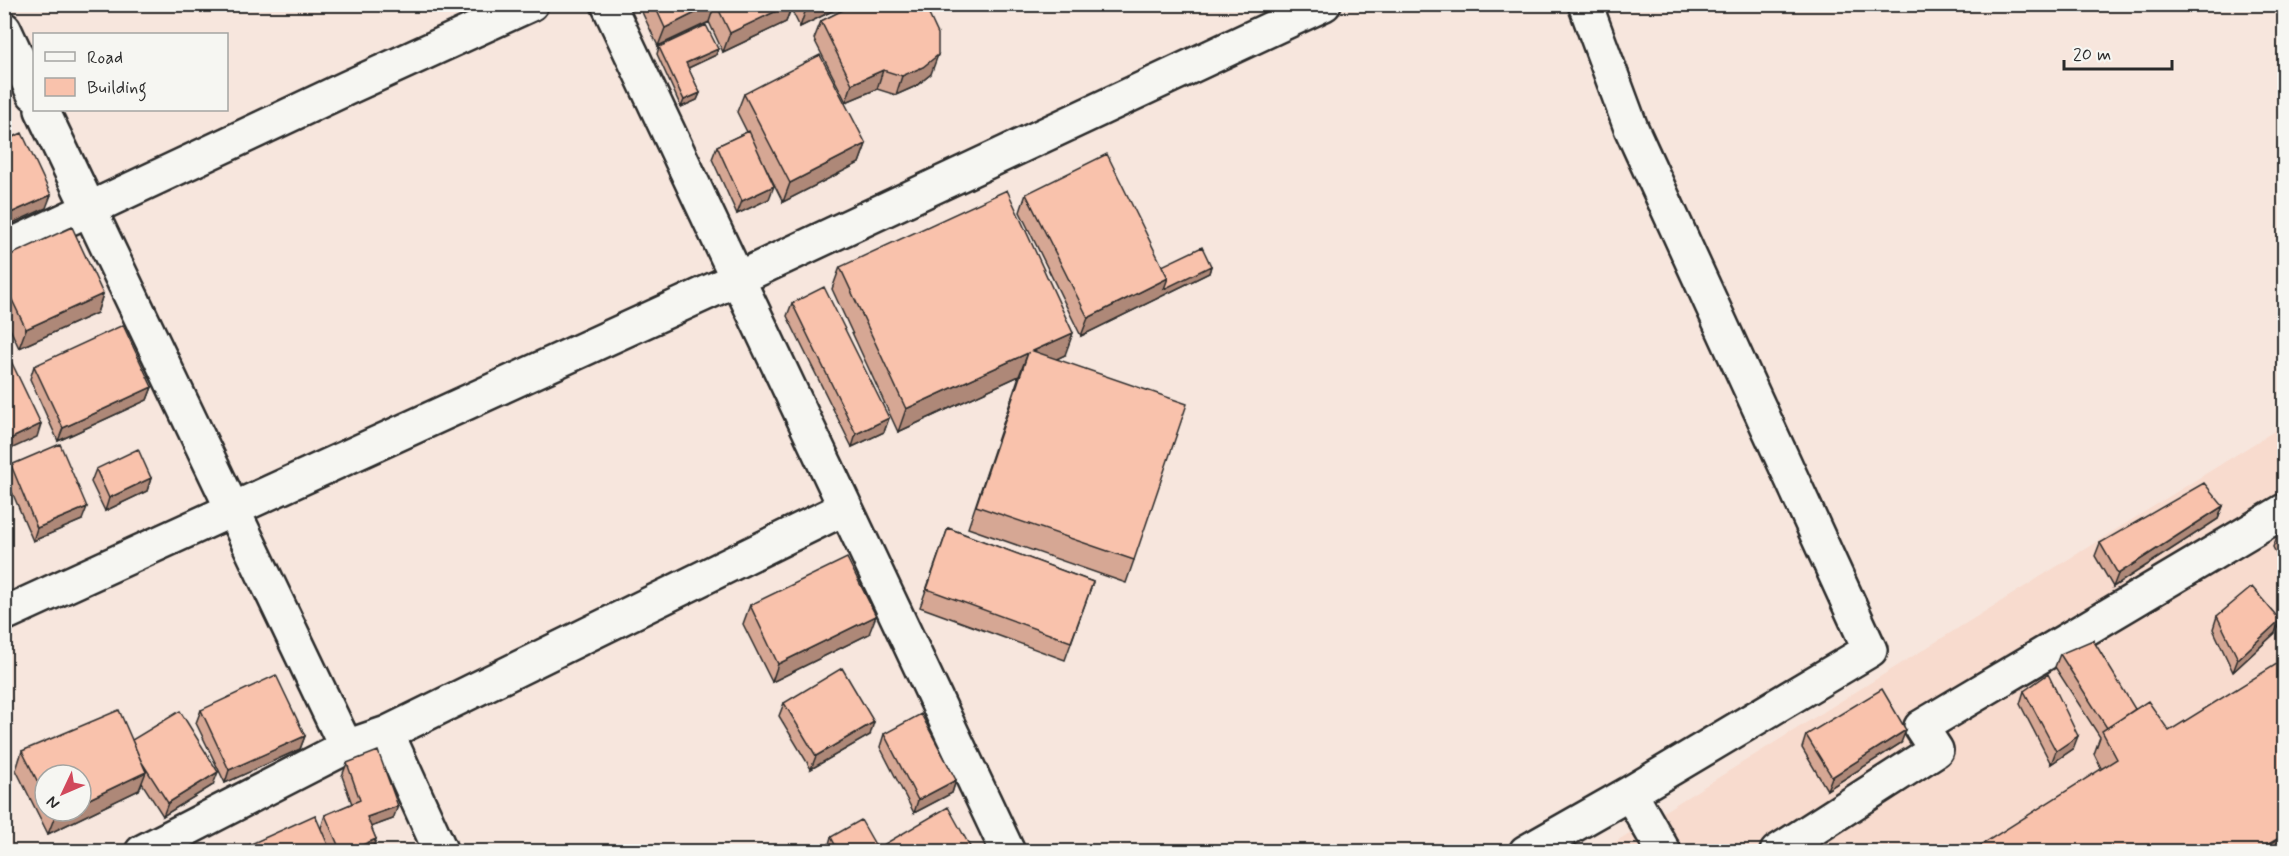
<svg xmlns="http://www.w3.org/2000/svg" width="2289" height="856" font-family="Mynerve,sans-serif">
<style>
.built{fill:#f8dbce}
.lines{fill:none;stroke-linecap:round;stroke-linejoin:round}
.minor-casing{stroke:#2b2b2b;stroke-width:38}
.minor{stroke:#f6f6f2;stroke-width:33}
.wall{fill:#d6a794;stroke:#2b2b2b;stroke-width:1.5;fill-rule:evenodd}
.shaded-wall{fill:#ae8878;stroke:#2b2b2b;stroke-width:1.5}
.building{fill:#f9c2ac;stroke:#2b2b2b;stroke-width:1.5}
</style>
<rect width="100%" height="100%" fill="#f7e6dd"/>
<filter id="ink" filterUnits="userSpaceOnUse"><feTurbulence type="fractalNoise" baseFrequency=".0167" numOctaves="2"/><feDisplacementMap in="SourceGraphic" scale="12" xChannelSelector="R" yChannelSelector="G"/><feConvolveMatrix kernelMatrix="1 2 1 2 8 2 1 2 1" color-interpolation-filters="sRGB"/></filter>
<g filter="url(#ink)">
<path class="built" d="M2284 425V851L1599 852 1910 658Z"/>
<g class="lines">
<g class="minor-casing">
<path id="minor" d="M608 4C743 286 873 570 1008 852
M4 29 34 94
M42 110 346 747
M4 249 347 88 531 4
M4 614 739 278 1324 4
M387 733 441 852
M1630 793 1664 852
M142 852 346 747 387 733 845 508
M1526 852 1630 793 1870 650 1631 128 1585 4
M1777 852 1936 750 1921 727 2284 511"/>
</g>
<use href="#minor" class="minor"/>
</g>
<path class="wall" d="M641 4H846L800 27 791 9 786 22 723 52 709 22 658 46 640 8Z
M855 4H942L927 12 931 74 916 86 896 95 877 89 846 102 814 39 821 21Z
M659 47 716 55 688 68 700 93 697 100 681 107 657 54Z
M744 94 866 144 859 163 783 202 763 162 769 199 737 214 712 159 717 146 747 132 737 112Z
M1026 194 1162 266H1211L1209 273 1081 336 1020 212Z
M4 258 103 294 97 313 19 348 4 316Z
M840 267 1065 355 1056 359 1134 560 1126 583 968 528 1019 376 898 432 832 289Z
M792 303 889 418 884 432 852 447 787 316Z
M34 366 152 387 147 400 58 441 30 379Z
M11 465 82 520 33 541 6 478Z
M96 469 151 478 147 491 105 511 91 482Z
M2223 506 2218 519 2113 587 2095 556 2100 543Z
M948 528 1093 582 1065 660 920 607Z
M2284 530V569L2273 547 2278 534Z
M750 605 869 634 772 682 743 624Z
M2217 616 2280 620 2275 633 2233 672 2213 629Z
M2060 654 2135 709 2169 731 2284 852 2101 768 2094 754 2100 737 2055 667Z
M2024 691 2073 749 2051 764 2020 704Z
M784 703 870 735 811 769 779 716Z
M201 710 305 736 300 749 225 783 196 723Z
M884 734 956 780 952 793 914 813 880 747Z
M1806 735 1901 743 1827 790 1802 748Z
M132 740 213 785 163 816 142 783 139 790 48 834 16 770 22 751ZM45 775 81 811H45Z
M347 763 393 819 371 827 376 839 371 852H239L240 849 321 828 325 815 352 804 342 776Z
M831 837 877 848 973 852H833L829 844Z"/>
<path class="shaded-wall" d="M713 4H715L709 22 658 46 665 28Z
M791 4H792L786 22 723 52 730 33Z
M816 4H846L800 27 806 9Z
M927 4H942L924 13Z
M718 49 716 55 684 70 686 63Z
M938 55 931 74 916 86 896 95 902 76Z
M883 70 877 89 846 102 852 84Z
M700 93 697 100 681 107 684 100Z
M866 144 859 163 783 202 790 183Z
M774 186 769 199 737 214 742 201Z
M51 195 46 208 4 227V216Z
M1211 266 1209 273 1081 336 1088 318 1168 278Z
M103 294 97 313 19 348 26 329Z
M1073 333 1065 355 1025 374 1033 351Z
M1028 353 1019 376 898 432 906 409Z
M152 387 147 400 58 441 63 428Z
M889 418 884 432 852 447 856 434Z
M41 424 37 437 4 452V442Z
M151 478 147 491 105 511 109 498Z
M2223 506 2218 519 2113 587 2118 574Z
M87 507 82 520 33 541 37 528Z
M876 616 869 634 772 682 778 664Z
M2280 620 2275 633 2233 672 2238 659Z
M874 722 870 735 811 769 816 756Z
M1906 730 1901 743 1827 790 1832 777Z
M305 736 300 749 225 783 229 770Z
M2078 736 2073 749 2051 764 2056 751Z
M146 772 139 790 48 834 55 816 65 811H81V803Z
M218 772 213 785 163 816 168 803Z
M956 780 952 793 914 813 918 800Z
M398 806 393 819 362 830 367 817Z
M2284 835V852H2255Z
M376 839 371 852H346Z"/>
<path class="building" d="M654 4H713L665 28Z
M716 4H791L730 33Z
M804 4H816L806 9Z
M855 4H924L938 34V55L923 67 902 76 883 70 852 84 821 21Z
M706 25 718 49 686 63 700 93 684 100 659 47Z
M820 55 866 144 790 183 744 94Z
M749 131 774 186 742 201 717 146Z
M22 133 51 195 4 216V141Z
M1107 154 1168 278 1088 318 1026 194Z
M1007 190 1073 333 1033 351 1187 404 1134 560 976 506 1028 353 906 409 840 267Z
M72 227 103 294 26 329 4 283V258Z
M1202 247 1211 266 1164 289 1168 278 1162 266Z
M824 287 889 418 856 434 792 303Z
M123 325 152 387 63 428 34 366Z
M10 359 41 424 4 442V361Z
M60 444 87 507 37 528 11 465Z
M138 449 151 478 109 498 96 469Z
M2204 483 2223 506 2118 574 2100 543Z
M948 528 1093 582 1071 642 927 589Z
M2284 530V547L2278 534Z
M847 558 876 616 778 664 750 605Z
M2252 587 2280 620 2238 659 2217 616Z
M2093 640 2135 709 2107 728 2060 654Z
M2283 660 2284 662V835L2255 852H1970L2117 759 2102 731 2148 701 2169 731Z
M842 668 874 722 816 756 784 703Z
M2048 674 2078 736 2056 751 2024 691Z
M276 675 305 736 229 770 201 710Z
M1882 689 1906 730 1832 777 1806 735Z
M119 710 146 772 81 803V775H45V796L22 751Z
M180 711 218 772 168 803 141 761 132 740Z
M921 714 956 780 918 800 884 734Z
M378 751 398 806 367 817 376 839 346 852H341L325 815 360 800 347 763Z
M948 807 973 852H871Z
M52 811H65L55 816Z
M315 815 331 852H241L240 849Z
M861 820 877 848 871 852H839L831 837Z"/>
</g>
<rect width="2289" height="856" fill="none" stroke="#f6f6f2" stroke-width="24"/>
<rect x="12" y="12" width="2265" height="832" fill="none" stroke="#2b2b2b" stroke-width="2" filter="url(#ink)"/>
<rect x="33" y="33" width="195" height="78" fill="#f6f6f2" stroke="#a5a5a2" stroke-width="1.5"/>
<rect x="45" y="52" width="30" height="9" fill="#f6f6f2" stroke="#a5a5a2" stroke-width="1.5"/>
<text x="87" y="63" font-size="18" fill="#2b2b2b">Road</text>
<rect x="45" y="78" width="30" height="18" fill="#f9c2ac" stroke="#a5a5a2" stroke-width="1.5"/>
<text x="87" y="93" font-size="18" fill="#2b2b2b">Building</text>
<g transform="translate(63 793) rotate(226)"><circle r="28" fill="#f6f6f2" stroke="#a5a5a2" stroke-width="1.5"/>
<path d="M0-4.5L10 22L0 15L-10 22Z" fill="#d1495b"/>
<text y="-9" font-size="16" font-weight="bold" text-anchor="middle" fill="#2b2b2b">N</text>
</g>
<path d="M2064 60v9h108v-9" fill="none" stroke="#2b2b2b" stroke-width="3"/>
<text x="2073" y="60" font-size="18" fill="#2b2b2b" stroke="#f6f6f2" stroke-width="4.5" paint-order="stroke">20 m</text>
</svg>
